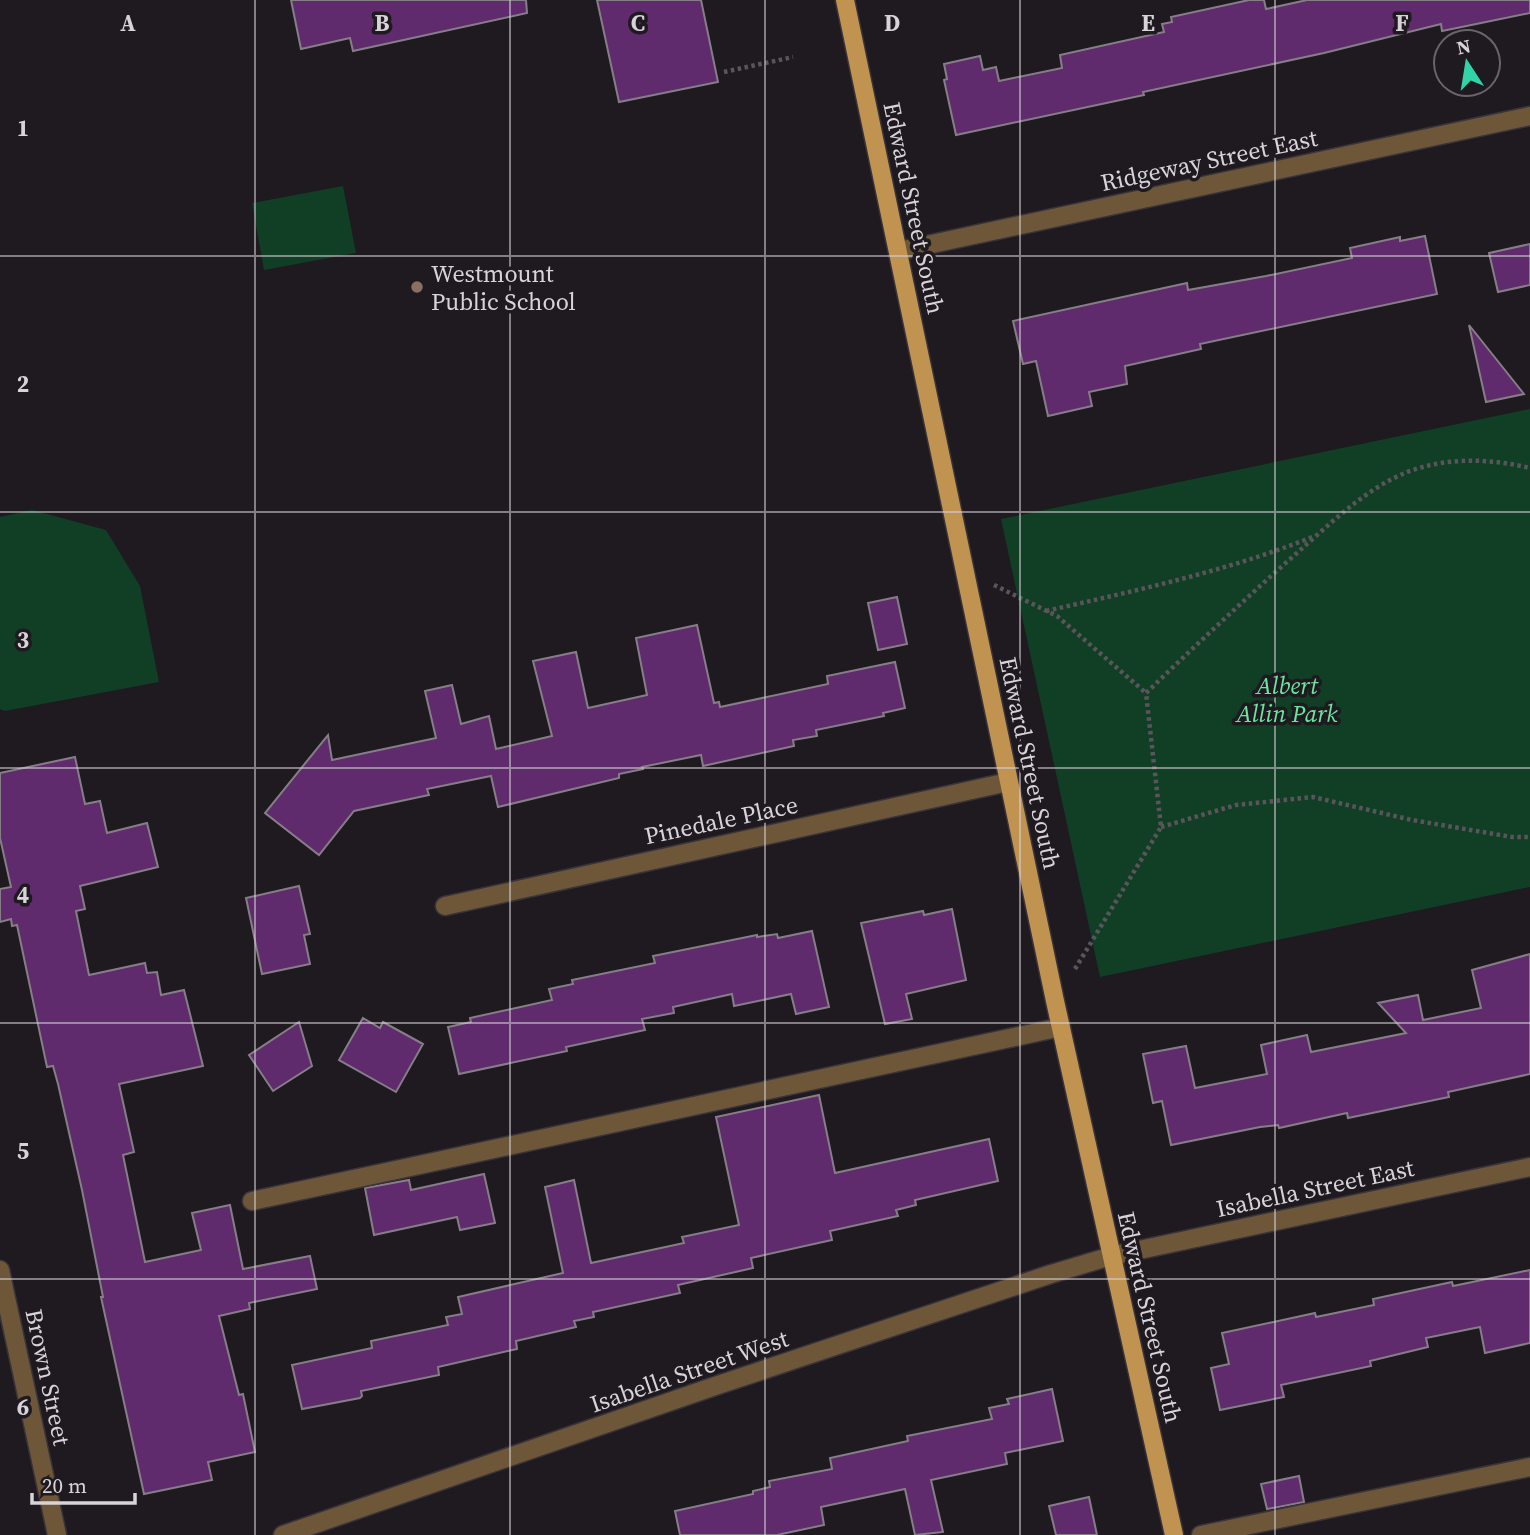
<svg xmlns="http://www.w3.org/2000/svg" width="1530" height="1535" font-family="'Source Serif 4',serif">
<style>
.green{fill:#103f26}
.building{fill:#5f2b6c;stroke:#857e87;stroke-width:2}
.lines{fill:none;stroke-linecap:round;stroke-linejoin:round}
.minor-casing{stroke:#39333a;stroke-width:21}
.major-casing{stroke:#39333a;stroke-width:21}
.path{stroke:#5a555b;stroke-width:4.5;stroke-dasharray:3.5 3.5;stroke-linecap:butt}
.minor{stroke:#6d5738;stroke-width:18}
.major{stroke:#c09350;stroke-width:18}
.grid{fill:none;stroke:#d7d3d8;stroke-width:2;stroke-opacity:0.55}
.education-dot{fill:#8d6e63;stroke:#1f1920;stroke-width:2.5}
.labels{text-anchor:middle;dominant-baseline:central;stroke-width:7;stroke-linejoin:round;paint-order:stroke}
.street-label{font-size:24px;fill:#d7d3d8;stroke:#1f1920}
.poi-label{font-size:24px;fill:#d7d3d8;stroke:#1f1920;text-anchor:start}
.park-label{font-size:24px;font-style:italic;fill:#6be6a1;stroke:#1f1920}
.grid-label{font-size:23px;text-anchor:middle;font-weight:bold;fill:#d7d3d8;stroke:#1f1920;stroke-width:7;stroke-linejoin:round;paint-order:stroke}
</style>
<rect width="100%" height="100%" fill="#1f1920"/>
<path class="green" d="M343 186 356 253 264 270 252 203Z
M1530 409V887L1100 977 1001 519Z
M32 510 106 530 140 586 159 682 5 711 0 709V517Z"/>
<path class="building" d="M291 0H526L527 13 353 51 350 38 301 49Z
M597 0H701L718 82 619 102Z
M1249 0H1264L1266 9 1307 0H1530V13L1442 31 1441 24 1324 53 1143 92 1144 95 956 135 944 80 947 79 944 64 980 56 983 70 996 67 999 81 1062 68 1060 55 1164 32 1162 24 1172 22 1171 17Z
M1425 236 1437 294 1200 344 1201 349 1125 366 1127 384 1089 392 1092 406 1048 416 1036 361 1023 364 1013 321 1187 283 1188 290 1266 276 1352 258 1350 248 1400 237V241Z
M1530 244V285L1498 292 1489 253Z
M1469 325 1524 394 1486 402Z
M897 597 907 644 878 650 868 603Z
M697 625 714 703 719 702 720 707 828 684 827 676 895 662 905 708 883 713 884 716 816 730 817 736 793 740 794 746 703 766 701 755 642 767 643 769 619 774V778L498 807 491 776 427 789 429 795 354 811 319 855 265 813 328 735 332 760 436 738 425 691 452 685 461 724 489 716 496 749 552 736 533 661 576 652 588 708 647 695 636 638Z
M75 757 85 804 100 801 107 833 147 823 158 867 80 886 85 909 76 911 89 975 145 963 147 973 157 972 161 995 184 990 203 1066 119 1084 134 1152 123 1155 145 1262 201 1250 192 1213 230 1205 243 1269 310 1256 317 1289 249 1303 250 1309 219 1316 239 1395 243 1394 255 1452 208 1462 212 1480 144 1494 101 1297H103L82 1190 58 1084 53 1066 47 1067 17 925 12 926 11 919 0 922V889L11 887 0 838V773Z
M299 886 310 934 304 935 310 964 262 974 246 898Z
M952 909 966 980 906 994 912 1019 885 1024 861 923 923 911 924 915Z
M812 931 829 1007 796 1014 791 994 734 1006 732 994 673 1007 674 1013 642 1019 645 1030 566 1047 567 1051 459 1074 448 1027 471 1022 470 1018 552 1000 549 989 573 984 572 980 655 963 653 956 757 935V937L777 934 778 938Z
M1530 954V1074L1448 1092 1449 1097 1348 1118 1347 1113 1279 1128 1278 1125 1260 1127 1171 1145 1162 1101 1153 1103 1143 1054 1186 1046 1195 1088 1267 1074 1261 1045 1307 1035 1311 1052 1406 1033 1378 1003 1418 995 1423 1020 1481 1008 1472 970Z
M363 1018 380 1028 383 1022 423 1044 396 1092 339 1060Z
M299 1022 312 1066 273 1091 249 1055Z
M819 1095 835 1173 989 1139 998 1181 915 1200 916 1205 896 1210 898 1216 830 1231 832 1240 751 1258 753 1268 678 1285 680 1293 593 1312 594 1317 574 1321 576 1327 516 1341 517 1349 438 1367 439 1375 361 1391 362 1396 360 1398 302 1409 292 1365 372 1348 371 1341 448 1325 446 1317 462 1314 458 1297 563 1273 545 1187 574 1180 591 1263 684 1243 682 1237 739 1225 716 1117Z
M484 1174 495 1223 460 1230 457 1217 374 1235 365 1188 409 1180 411 1190Z
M1530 1270V1343L1485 1353 1480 1327 1426 1338 1428 1347 1370 1361 1371 1366 1281 1385 1284 1397 1220 1410 1211 1368 1229 1364 1222 1333 1315 1313 1316 1317 1374 1305 1373 1299 1452 1282 1453 1286Z
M1052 1389 1063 1441 1005 1453 1007 1464 931 1480 943 1532 915 1535 905 1489 821 1507 824 1525 777 1535H680L675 1511 753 1494V1491L770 1487 769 1481 832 1469 830 1458 908 1441 907 1436 992 1419 989 1408 1009 1404 1007 1399Z
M1299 1476 1304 1502 1267 1509 1261 1484Z
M1089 1497 1097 1535H1056L1049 1506Z"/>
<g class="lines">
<g class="minor-casing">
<path id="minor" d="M899 251 1530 116
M445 906 1008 782
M252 1201 1061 1027
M0 1270 57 1535
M283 1535 718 1385 1051 1274 1111 1256 1530 1167
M1201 1535 1530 1467"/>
</g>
<g class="major-casing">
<path id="major" d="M845 0 1055 1001 1174 1535"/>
</g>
<path class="path" d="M724 72 793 57
M994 585 1057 616 1146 693
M1046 611C1138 590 1228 571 1315 536
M1161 827 1236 805 1313 797 1412 820 1512 837H1530
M1075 969 1161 827 1146 693C1196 645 1246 598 1298 552 1330 524 1364 490 1405 473 1444 457 1489 458 1530 468"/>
<use href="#minor" class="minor"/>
<use href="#major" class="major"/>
</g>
<path class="grid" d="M255 0V1535M510 0V1535M765 0V1535M1020 0V1535M1275 0V1535M0 256H1530M0 512H1530M0 768H1530M0 1023H1530M0 1279H1530"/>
<circle class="education-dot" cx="417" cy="287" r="7"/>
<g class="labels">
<g class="street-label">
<text transform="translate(1209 160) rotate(-12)">Ridgeway Street East</text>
<text transform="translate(914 208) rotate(78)">Edward Street South</text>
<text transform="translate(1030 763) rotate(78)">Edward Street South</text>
<text transform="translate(721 820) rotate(-12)">Pinedale Place</text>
<text transform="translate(1315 1188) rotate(-12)">Isabella Street East</text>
<text transform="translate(1150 1317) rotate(77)">Edward Street South</text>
<text transform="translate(689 1371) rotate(-19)">Isabella Street West</text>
<text transform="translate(48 1377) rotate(78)">Brown Street</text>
</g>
<g class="poi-label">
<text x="431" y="273">Westmount<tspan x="431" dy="28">Public School</tspan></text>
</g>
<g class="park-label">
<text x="1287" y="685">Albert<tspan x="1287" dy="28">Allin Park</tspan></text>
</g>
</g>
<g class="grid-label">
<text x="128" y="31">A</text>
<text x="382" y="31">B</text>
<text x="638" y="31">C</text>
<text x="892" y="31">D</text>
<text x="1148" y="31">E</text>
<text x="1402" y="31">F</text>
<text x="23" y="136">1</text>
<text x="23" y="392">2</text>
<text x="23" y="648">3</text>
<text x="23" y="903">4</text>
<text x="23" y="1159">5</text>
<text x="23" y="1415">6</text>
</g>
<g transform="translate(1467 63) rotate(348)"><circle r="33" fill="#1f1920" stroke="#69636a" stroke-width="2"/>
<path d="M0-5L12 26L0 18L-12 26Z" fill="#31d4a9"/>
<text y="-10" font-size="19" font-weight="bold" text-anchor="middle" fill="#d7d3d8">N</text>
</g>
<path d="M32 1493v10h103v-10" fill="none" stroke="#d7d3d8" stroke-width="3.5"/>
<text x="42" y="1493" font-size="21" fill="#d7d3d8" stroke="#1f1920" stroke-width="5" paint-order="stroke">20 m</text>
</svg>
